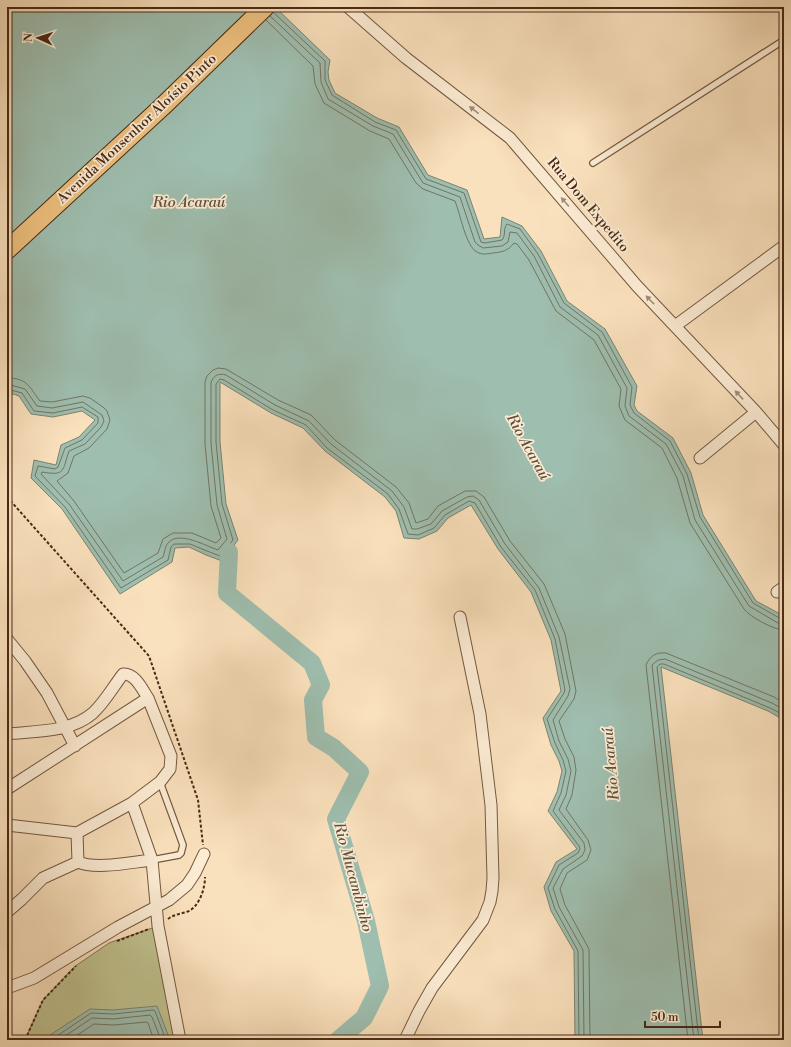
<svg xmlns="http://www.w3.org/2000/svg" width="791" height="1047" font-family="'Libre Bodoni',serif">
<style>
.green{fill:#c0c28f;stroke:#847652}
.water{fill:#9ebeaf;stroke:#7c8371}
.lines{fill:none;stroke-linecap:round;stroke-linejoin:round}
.shore{stroke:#747462;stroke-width:1}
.river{stroke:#9ebeaf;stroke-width:18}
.lane-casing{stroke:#75583f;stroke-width:8}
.street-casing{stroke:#75583f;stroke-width:13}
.primary-casing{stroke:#492a15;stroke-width:20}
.path{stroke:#492a15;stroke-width:2;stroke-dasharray:3 2;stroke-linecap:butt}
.lane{stroke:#fcecd4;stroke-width:5.5}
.street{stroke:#fcecd4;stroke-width:11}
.primary{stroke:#edc07e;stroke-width:18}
.oneway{fill:#a28b74}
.labels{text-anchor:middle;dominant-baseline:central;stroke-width:3.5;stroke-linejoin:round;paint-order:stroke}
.street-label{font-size:14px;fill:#492a15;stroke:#fcecd4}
.water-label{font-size:15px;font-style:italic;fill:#5e4f3c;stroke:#fcecd4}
</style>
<rect width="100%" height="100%" fill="#fae1bd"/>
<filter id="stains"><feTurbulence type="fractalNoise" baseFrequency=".005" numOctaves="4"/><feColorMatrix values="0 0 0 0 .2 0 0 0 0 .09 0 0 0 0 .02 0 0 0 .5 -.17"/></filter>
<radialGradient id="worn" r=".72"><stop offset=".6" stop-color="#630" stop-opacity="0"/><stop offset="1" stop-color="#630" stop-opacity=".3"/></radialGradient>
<path class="green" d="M158 926 180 1040H25L43 1000 74 967 109 943Z"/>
<path class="water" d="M7 7H275L330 60 328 72 329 80 335 93 377 118 399 127 428 175 467 190 484 239 500 237 502 217 522 226 541 251 567 301 605 329 637 386 634 405 637 411 673 438 691 473 703 515 756 601 784 616V720L768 711 661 667 703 1040H575L574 951 551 911 544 887 556 862 577 849 548 811 557 792 562 771 559 761 551 745 543 718 561 691 551 640 531 592 498 549 471 505 448 518 437 531 419 539 404 538 396 511 385 497 325 451 303 428 271 413 220 382V442L226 504 238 540 222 561 206 555 189 547 175 548 172 562 120 594 62 509 31 478 34 460 56 465 61 445 79 437 95 420 82 411 53 417 31 414 19 396 7 392Z
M157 1006 170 1040H47V1037L90 1009 113 1010Z"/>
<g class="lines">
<path class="shore" d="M273 12 325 61V80L332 95 375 122 396 130 426 179 464 193 481 242 485 243 502 240C506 236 503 228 507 224L520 229 538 254 564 303 602 332 632 387 630 405 634 413 670 441 687 474 700 517 753 603 781 619H784
M270 16 320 63 321 82 328 99 373 126 393 134 423 183 460 197 475 242 478 245 483 248 502 246 508 242 510 232 517 233 534 256 560 307 598 335 627 388 625 406 629 416 666 444 683 476 695 520 749 606 778 623 784 624
M266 20 313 66 315 84 324 103 370 131 389 139 416 183 423 189 455 201C460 213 466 247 477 252 482 255 487 254 493 253 502 252 508 251 514 243L517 244 529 260 556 311 594 340 621 389 619 406 625 420 662 448 677 478 690 523 744 609C750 617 774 630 784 630
M7 378C28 378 29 387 40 401L52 402 83 396 90 398 103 407 107 411 110 420 107 429 89 448 74 456 68 473 57 481 74 501 124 573 158 553 163 539 173 533H192L216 543 221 538 211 506 205 444V382L207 376 213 370 218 368 226 369 278 400 311 415 335 440 396 487 409 503 416 523 428 519 438 506 465 491H476L484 497 510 541 544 584 565 634 576 691 574 699 559 721 565 739 574 757 576 770 572 795 566 809 588 840 591 850 587 860 567 873 560 889 565 905 589 949 590 1040
M7 384 25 389 37 406 52 408 83 402 102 415 104 421 101 427 85 444 69 451C62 471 66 476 42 472L41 474 69 504 123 581 163 557C165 552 165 545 169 542 180 531 206 546 218 550L227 539 217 505 211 443V383C213 375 219 373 226 375L275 405 309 421 331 444 392 491 404 507 412 529H417L431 524 442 511 467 497 473 496 479 500 505 544 539 588 559 637 570 689 568 696 553 720 559 741 568 759 571 771 566 795 559 810 584 843 585 850 582 856 563 869 553 888 559 907 583 950 584 1040
M7 389 22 393 34 411 53 413 82 407 98 417V423L82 440 65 448 58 467 55 469 38 466 35 476 65 507 121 588 168 560 171 547 174 544H190L207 551 220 556 233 540 222 504 216 442V384L220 379 224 380 273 410 306 425 327 448 388 494 399 509 408 534 418 535 434 528 445 515 469 501 475 503 501 547 535 590 555 639 565 690 564 693 547 719 555 743 563 760 566 771 561 793 553 811 579 846 580 849 578 853 559 865 548 888 555 909 578 951 579 1040
M51 1040 91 1013 113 1014 153 1010 155 1011 166 1040
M59 1040 92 1018 113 1019 150 1015 152 1017 161 1040
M70 1040 94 1024 114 1025 146 1022 148 1023 154 1040
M688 1040 646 665C650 656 656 652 666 653L774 697 784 703
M694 1040 652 665 658 660 665 659 772 703 784 710
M699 1040 657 667 660 664H664L770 708 784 715"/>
<path class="river" d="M229 552 227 593 312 663 321 685 313 700 316 737 334 748 360 772 336 819 366 921 380 986 364 1018 338 1040"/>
<g class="lane-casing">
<path id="lane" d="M593 163 784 40
M152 860 179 855 181 853 183 845 160 782"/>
</g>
<g class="street-casing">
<path id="street" d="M348 7 406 58 510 138 637 286 756 412 784 445
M675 326 784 246
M700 458 756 412
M777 592 784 587
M7 639 25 661 47 693 75 746
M7 734C35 731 70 733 93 713 105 702 113 687 123 674 135 673 142 689 148 698L7 789
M132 803 152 860 158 926 180 1040
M7 825 77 833 132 803 160 782 170 769 171 756 148 698
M77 833 78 862
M7 912 22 899 43 878 78 862C96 870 132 862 152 860
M7 988 34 978 118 927 169 900 187 885 195 873 204 854
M405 1040 419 1011 432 988 483 920 490 902 492 891 493 878 491 805 480 714 460 617"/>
</g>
<g class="primary-casing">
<path id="primary" d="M7 250 162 107 265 7"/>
</g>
<path class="path" d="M7 497 149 656 198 800 203 845
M168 919C174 914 182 914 189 911 200 905 205 888 205 877
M117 941 149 929
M25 1040 43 1000 76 966"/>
<use href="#lane" class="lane"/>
<use href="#street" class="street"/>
<use href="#primary" class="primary"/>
</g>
<defs><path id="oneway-solid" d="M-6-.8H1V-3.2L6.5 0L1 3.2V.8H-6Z"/></defs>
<g class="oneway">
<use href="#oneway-solid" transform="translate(474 110) rotate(-142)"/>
<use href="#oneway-solid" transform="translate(565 202) rotate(-131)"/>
<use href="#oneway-solid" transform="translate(650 300) rotate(-134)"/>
<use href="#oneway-solid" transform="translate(739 395) rotate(-133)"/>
</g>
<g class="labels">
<g class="street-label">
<text transform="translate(137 129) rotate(-43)">Avenida Monsenhor Aloísio Pinto</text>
<text transform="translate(588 205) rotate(50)">Rua Dom Expedito</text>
</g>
<g class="water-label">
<text x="189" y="202">Rio Acaraú</text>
<text transform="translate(528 447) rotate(61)">Rio Acaraú</text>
<text transform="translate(611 764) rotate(-95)">Rio Acaraú</text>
<text transform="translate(353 877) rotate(75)">Rio Mucambinho</text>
</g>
</g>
<rect width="791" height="1047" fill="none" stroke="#fae1bd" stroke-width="24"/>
<rect x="8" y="8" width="775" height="1031" fill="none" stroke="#492a15" stroke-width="2"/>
<rect x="12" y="12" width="767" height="1023" fill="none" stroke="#492a15"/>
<g transform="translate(38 38) rotate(273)" stroke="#fcecd4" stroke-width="3" paint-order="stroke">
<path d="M0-3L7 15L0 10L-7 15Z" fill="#492a15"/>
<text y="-6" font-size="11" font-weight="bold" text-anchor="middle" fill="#492a15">N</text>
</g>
<path d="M645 1021v6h75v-6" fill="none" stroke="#492a15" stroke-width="2"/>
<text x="651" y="1021" font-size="12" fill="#492a15" stroke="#fcecd4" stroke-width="3" paint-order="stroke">50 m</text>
<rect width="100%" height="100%" filter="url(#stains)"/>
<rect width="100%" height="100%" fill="url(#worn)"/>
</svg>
